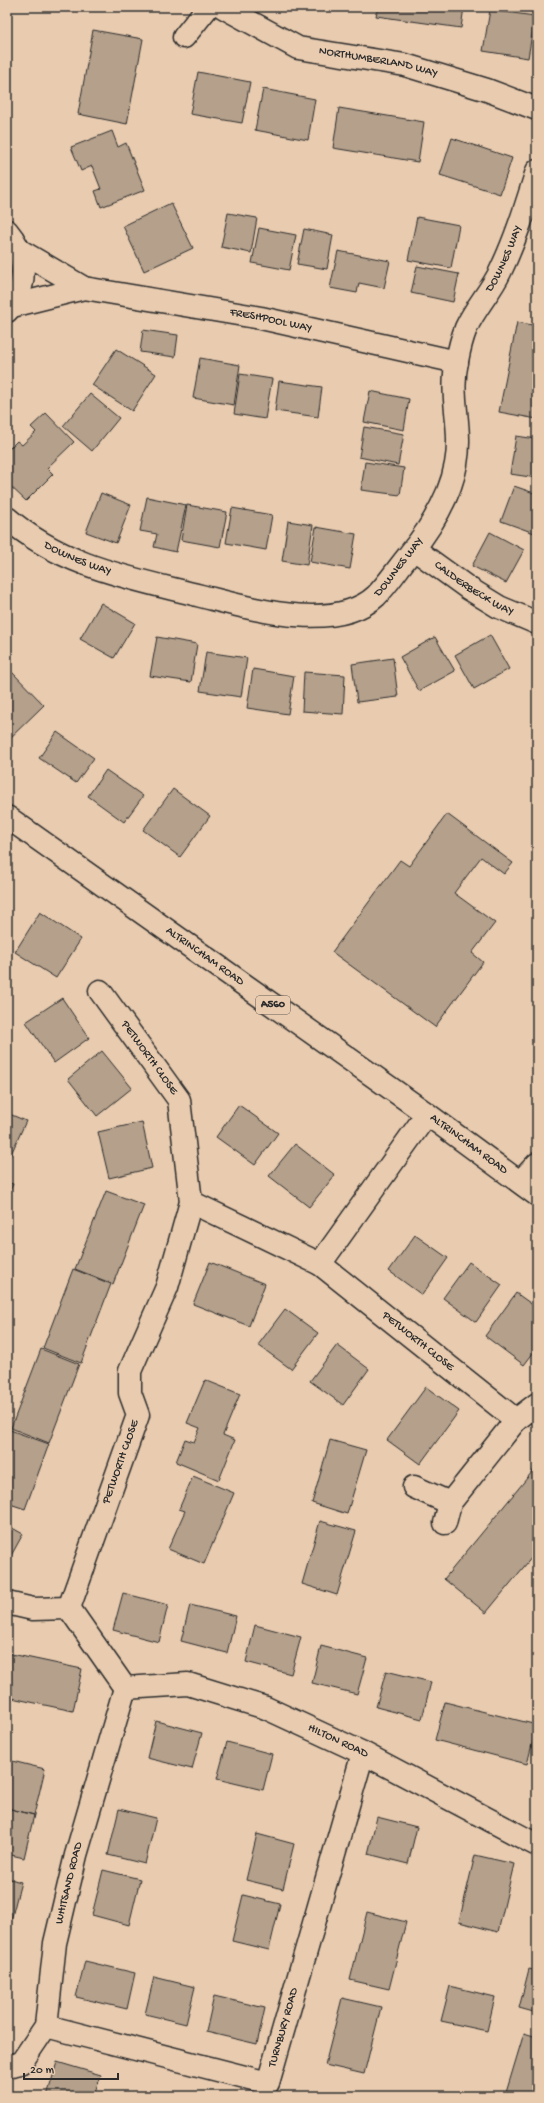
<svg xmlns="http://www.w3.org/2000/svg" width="544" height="2103" font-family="'Gochi Hand',sans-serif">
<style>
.building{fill:#b4a08b;stroke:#2b2b2b}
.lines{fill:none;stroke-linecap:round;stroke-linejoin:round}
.minor-casing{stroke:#2b2b2b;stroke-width:25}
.major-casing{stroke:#2b2b2b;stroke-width:25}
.minor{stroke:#e9ccb0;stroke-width:22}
.major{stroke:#e9ccb0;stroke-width:22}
.labels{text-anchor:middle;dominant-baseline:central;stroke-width:4;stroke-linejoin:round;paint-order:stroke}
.shield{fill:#e9ccb0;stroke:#645b53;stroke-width:1}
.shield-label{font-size:11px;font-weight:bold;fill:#2b2b2b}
.street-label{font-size:12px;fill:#2b2b2b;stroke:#e9ccb0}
</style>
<rect width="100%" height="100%" fill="#e9ccb0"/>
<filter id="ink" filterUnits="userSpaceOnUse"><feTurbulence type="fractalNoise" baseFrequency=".025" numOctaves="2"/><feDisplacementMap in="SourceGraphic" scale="8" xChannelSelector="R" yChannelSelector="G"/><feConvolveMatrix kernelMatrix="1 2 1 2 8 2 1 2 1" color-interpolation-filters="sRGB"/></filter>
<g filter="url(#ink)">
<path class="building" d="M378 7H464L461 28 376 16Z
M490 10 535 16 528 58 483 51Z
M93 30 143 39 127 124 78 114Z
M198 72 250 82 242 123 190 114Z
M263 89 315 99 308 140 255 130Z
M339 108 424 122 418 162 333 148Z
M112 131 118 147 126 143 145 190 101 207 95 191 101 189 92 166 81 171 71 147Z
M452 138 512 158 500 194 440 175Z
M171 203 193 248 144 271 123 226Z
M228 213 257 218 251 253 221 247Z
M417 217 459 225 451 268 408 260Z
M259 228 296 235 289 270 252 263Z
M304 229 333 235 327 269 297 264Z
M338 251 390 261 384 288 359 283 357 293 330 288Z
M417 266 459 274 453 302 411 293Z
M517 322 537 326V419L499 412Z
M143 330 178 335 175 357 140 352Z
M116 349 156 374 132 411 92 385Z
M200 358 240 365 234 405 193 398Z
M240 374 272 379 265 419 234 414Z
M279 381 322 387 318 417 275 411Z
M370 391 409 399 404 430 364 422Z
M90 394 119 418 92 451 63 426Z
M46 413 74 442 47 468 53 474 26 501 7 483V451L17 441 22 445 36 432 31 427Z
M364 427 404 434 398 465 359 457Z
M516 436 537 439V478L510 474Z
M365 462 404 468 400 495 361 490Z
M514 486 537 494V534L501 521Z
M101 493 131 505 116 543 86 532Z
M147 497 186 505 176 552 154 547 157 534 140 531Z
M187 505 227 512 220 547 181 540Z
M232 508 272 515 266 550 226 543Z
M288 521 313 525 307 565 282 561Z
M316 527 356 534 350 569 310 562Z
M490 532 524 550 506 583 472 566Z
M101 603 135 623 114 658 80 639Z
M490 635 509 669 474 689 455 655Z
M157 637 197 644 191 682 150 676Z
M435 637 455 671 419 691 400 657Z
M206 652 247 658 241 697 200 691Z
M393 658 398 697 357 702 352 664Z
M253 669 294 676 288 714 247 708Z
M11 671 44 705 7 741V675Z
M304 672 345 675 343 714 302 711Z
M57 732 94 758 76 783 39 758Z
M106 770 143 796 124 822 88 796Z
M173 789 210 816 180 857 143 830Z
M447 814 513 863 504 874 481 857 454 893 495 923 472 953 483 962 435 1027 332 952 400 860 409 866Z
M40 912 81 939 56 978 15 952Z
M62 998 89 1038 54 1063 26 1022Z
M102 1051 132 1088 97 1116 68 1079Z
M239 1105 278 1133 255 1165 216 1137Z
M7 1113 26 1121 7 1163Z
M142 1122 152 1168 109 1178 98 1132Z
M295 1144 335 1175 309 1207 269 1176Z
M7 1182 13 1184 7 1198Z
M106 1191 144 1205 113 1284 75 1269Z
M415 1235 448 1258 422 1295 389 1271Z
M210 1262 265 1284 249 1326 193 1304Z
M469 1262 502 1285 476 1322 443 1298Z
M73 1269 111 1284 81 1363 43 1348Z
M516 1293 537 1308V1348L524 1365 485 1336Z
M285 1309 318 1333 291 1369 258 1345Z
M337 1345 369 1369 343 1405 310 1381Z
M41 1349 79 1364 49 1443 11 1428Z
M205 1380 240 1394 223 1435 235 1440 219 1480 176 1462 185 1439 194 1442 200 1428 187 1423Z
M426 1387 459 1411 420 1464 387 1440Z
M10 1430 49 1444 25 1509 7 1503V1438Z
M330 1440 366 1450 347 1514 312 1503Z
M537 1466V1551L486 1613 444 1579Z
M193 1476 234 1493 204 1564 168 1549 185 1511 179 1509Z
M320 1521 356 1531 337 1595 302 1584Z
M7 1525 23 1534 7 1563Z
M123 1593 168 1605 159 1642 113 1630Z
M190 1605 236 1616 227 1653 181 1641Z
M255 1625 301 1637 291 1674 246 1662Z
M321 1646 367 1658 357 1694 312 1683Z
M7 1653 82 1669 73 1711 7 1697Z
M386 1671 431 1682 422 1719 376 1707Z
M445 1702 537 1725 527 1764 435 1740Z
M156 1721 202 1733 192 1769 147 1758Z
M227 1742 272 1754 263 1790 217 1779Z
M8 1760 45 1769 34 1815 7 1808Z
M7 1808 34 1815 24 1858 7 1854Z
M119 1809 156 1818 145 1864 108 1855Z
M377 1817 417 1827 408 1864 368 1854Z
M257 1834 294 1844 283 1889 246 1880Z
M475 1855 514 1864 498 1932 459 1922Z
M103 1870 140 1879 129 1925 92 1915Z
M7 1878 21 1882 10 1924H7Z
M243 1895 280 1904 269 1950 232 1941Z
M367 1912 406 1922 389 1989 350 1980Z
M85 1961 135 1973 127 2009 76 1997Z
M529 1969 537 1971V2013L519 2008Z
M154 1977 195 1987 186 2024 145 2014Z
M450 1986 495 1997 487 2031 441 2021Z
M214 1996 265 2008 257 2044 206 2032Z
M342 1998 381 2007 364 2074 325 2065Z
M524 2033 537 2037V2096H505Z
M57 2062 101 2075 94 2096H47Z
M325 2093 340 2096H324Z"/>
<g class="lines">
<g class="minor-casing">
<g id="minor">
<path id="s1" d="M223 7 298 48 405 65 487 90 537 109"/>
<path d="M184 37 208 7"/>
<path d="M7 231C27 254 29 288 7 311"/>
<path id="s2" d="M19 250 84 288 261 318 457 362"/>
<path d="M12 306 84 288"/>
<path id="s3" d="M7 518C63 567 131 578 201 596 249 608 335 634 376 596 388 584 398 568 409 555 430 529 450 498 456 464 463 428 449 397 457 361 459 350 462 338 466 328 475 308 491 291 500 272 516 239 526 206 537 171"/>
<path id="s4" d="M414 549 468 588 499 607 537 623"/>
<path d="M520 1182 537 1164"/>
<path id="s5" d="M191 1202 320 1264 516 1420 450 1503 414 1487"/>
<path d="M320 1264 427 1114"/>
<path d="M516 1420 537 1404"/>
<path d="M445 1523 450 1503"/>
<path d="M7 1603 33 1609 69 1608 125 1688"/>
<path id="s6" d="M69 1608 138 1415 130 1393V1371L167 1287 191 1202 179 1100 100 991"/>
<path id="s7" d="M125 1688 188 1684 266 1708 363 1753 537 1845"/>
<path id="s8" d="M46 2026 268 2083 363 1753"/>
<path id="s9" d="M7 2066 21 2063 46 2026 55 1943 76 1855 125 1688"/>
</g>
</g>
<g class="major-casing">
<g id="major">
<path id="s10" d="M7 817 427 1114 537 1195"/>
</g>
</g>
<use href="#minor" class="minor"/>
<use href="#major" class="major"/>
</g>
</g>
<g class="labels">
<rect class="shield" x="256" y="996" width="34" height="18" rx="3"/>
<g class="shield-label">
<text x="273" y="1005">A560</text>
</g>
<g class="street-label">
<text stroke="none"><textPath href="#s1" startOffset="167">NORTHUMBERLAND WAY</textPath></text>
<text stroke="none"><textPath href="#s3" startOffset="766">DOWNES WAY</textPath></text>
<text stroke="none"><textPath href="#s2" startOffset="265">FRESHPOOL WAY</textPath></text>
<text stroke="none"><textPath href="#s3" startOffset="82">DOWNES WAY</textPath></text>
<text stroke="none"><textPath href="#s3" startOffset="430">DOWNES WAY</textPath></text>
<text stroke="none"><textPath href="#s4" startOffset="72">CALDERBECK WAY</textPath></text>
<text stroke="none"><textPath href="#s10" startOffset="242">ALTRINCHAM ROAD</textPath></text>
<text transform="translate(149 1058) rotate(54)">PETWORTH CLOSE</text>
<text stroke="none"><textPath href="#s10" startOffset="566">ALTRINCHAM ROAD</textPath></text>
<text stroke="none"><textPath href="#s5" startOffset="268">PETWORTH CLOSE</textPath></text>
<text stroke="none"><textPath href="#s6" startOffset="155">PETWORTH CLOSE</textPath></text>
<text stroke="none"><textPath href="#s7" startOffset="224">HILTON ROAD</textPath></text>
<text stroke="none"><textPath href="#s9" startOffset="204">WHITSAND ROAD</textPath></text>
<text stroke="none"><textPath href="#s8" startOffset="287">TURNBURY ROAD</textPath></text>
</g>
</g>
<rect width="544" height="2103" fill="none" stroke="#e9ccb0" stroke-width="24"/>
<rect x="12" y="12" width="520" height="2079" fill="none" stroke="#2b2b2b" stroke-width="1.5" filter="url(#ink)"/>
<path d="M24 2073v6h94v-6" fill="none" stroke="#2b2b2b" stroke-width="2"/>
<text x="30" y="2073" font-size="12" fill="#2b2b2b" stroke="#e9ccb0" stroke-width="3" paint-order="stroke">20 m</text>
</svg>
